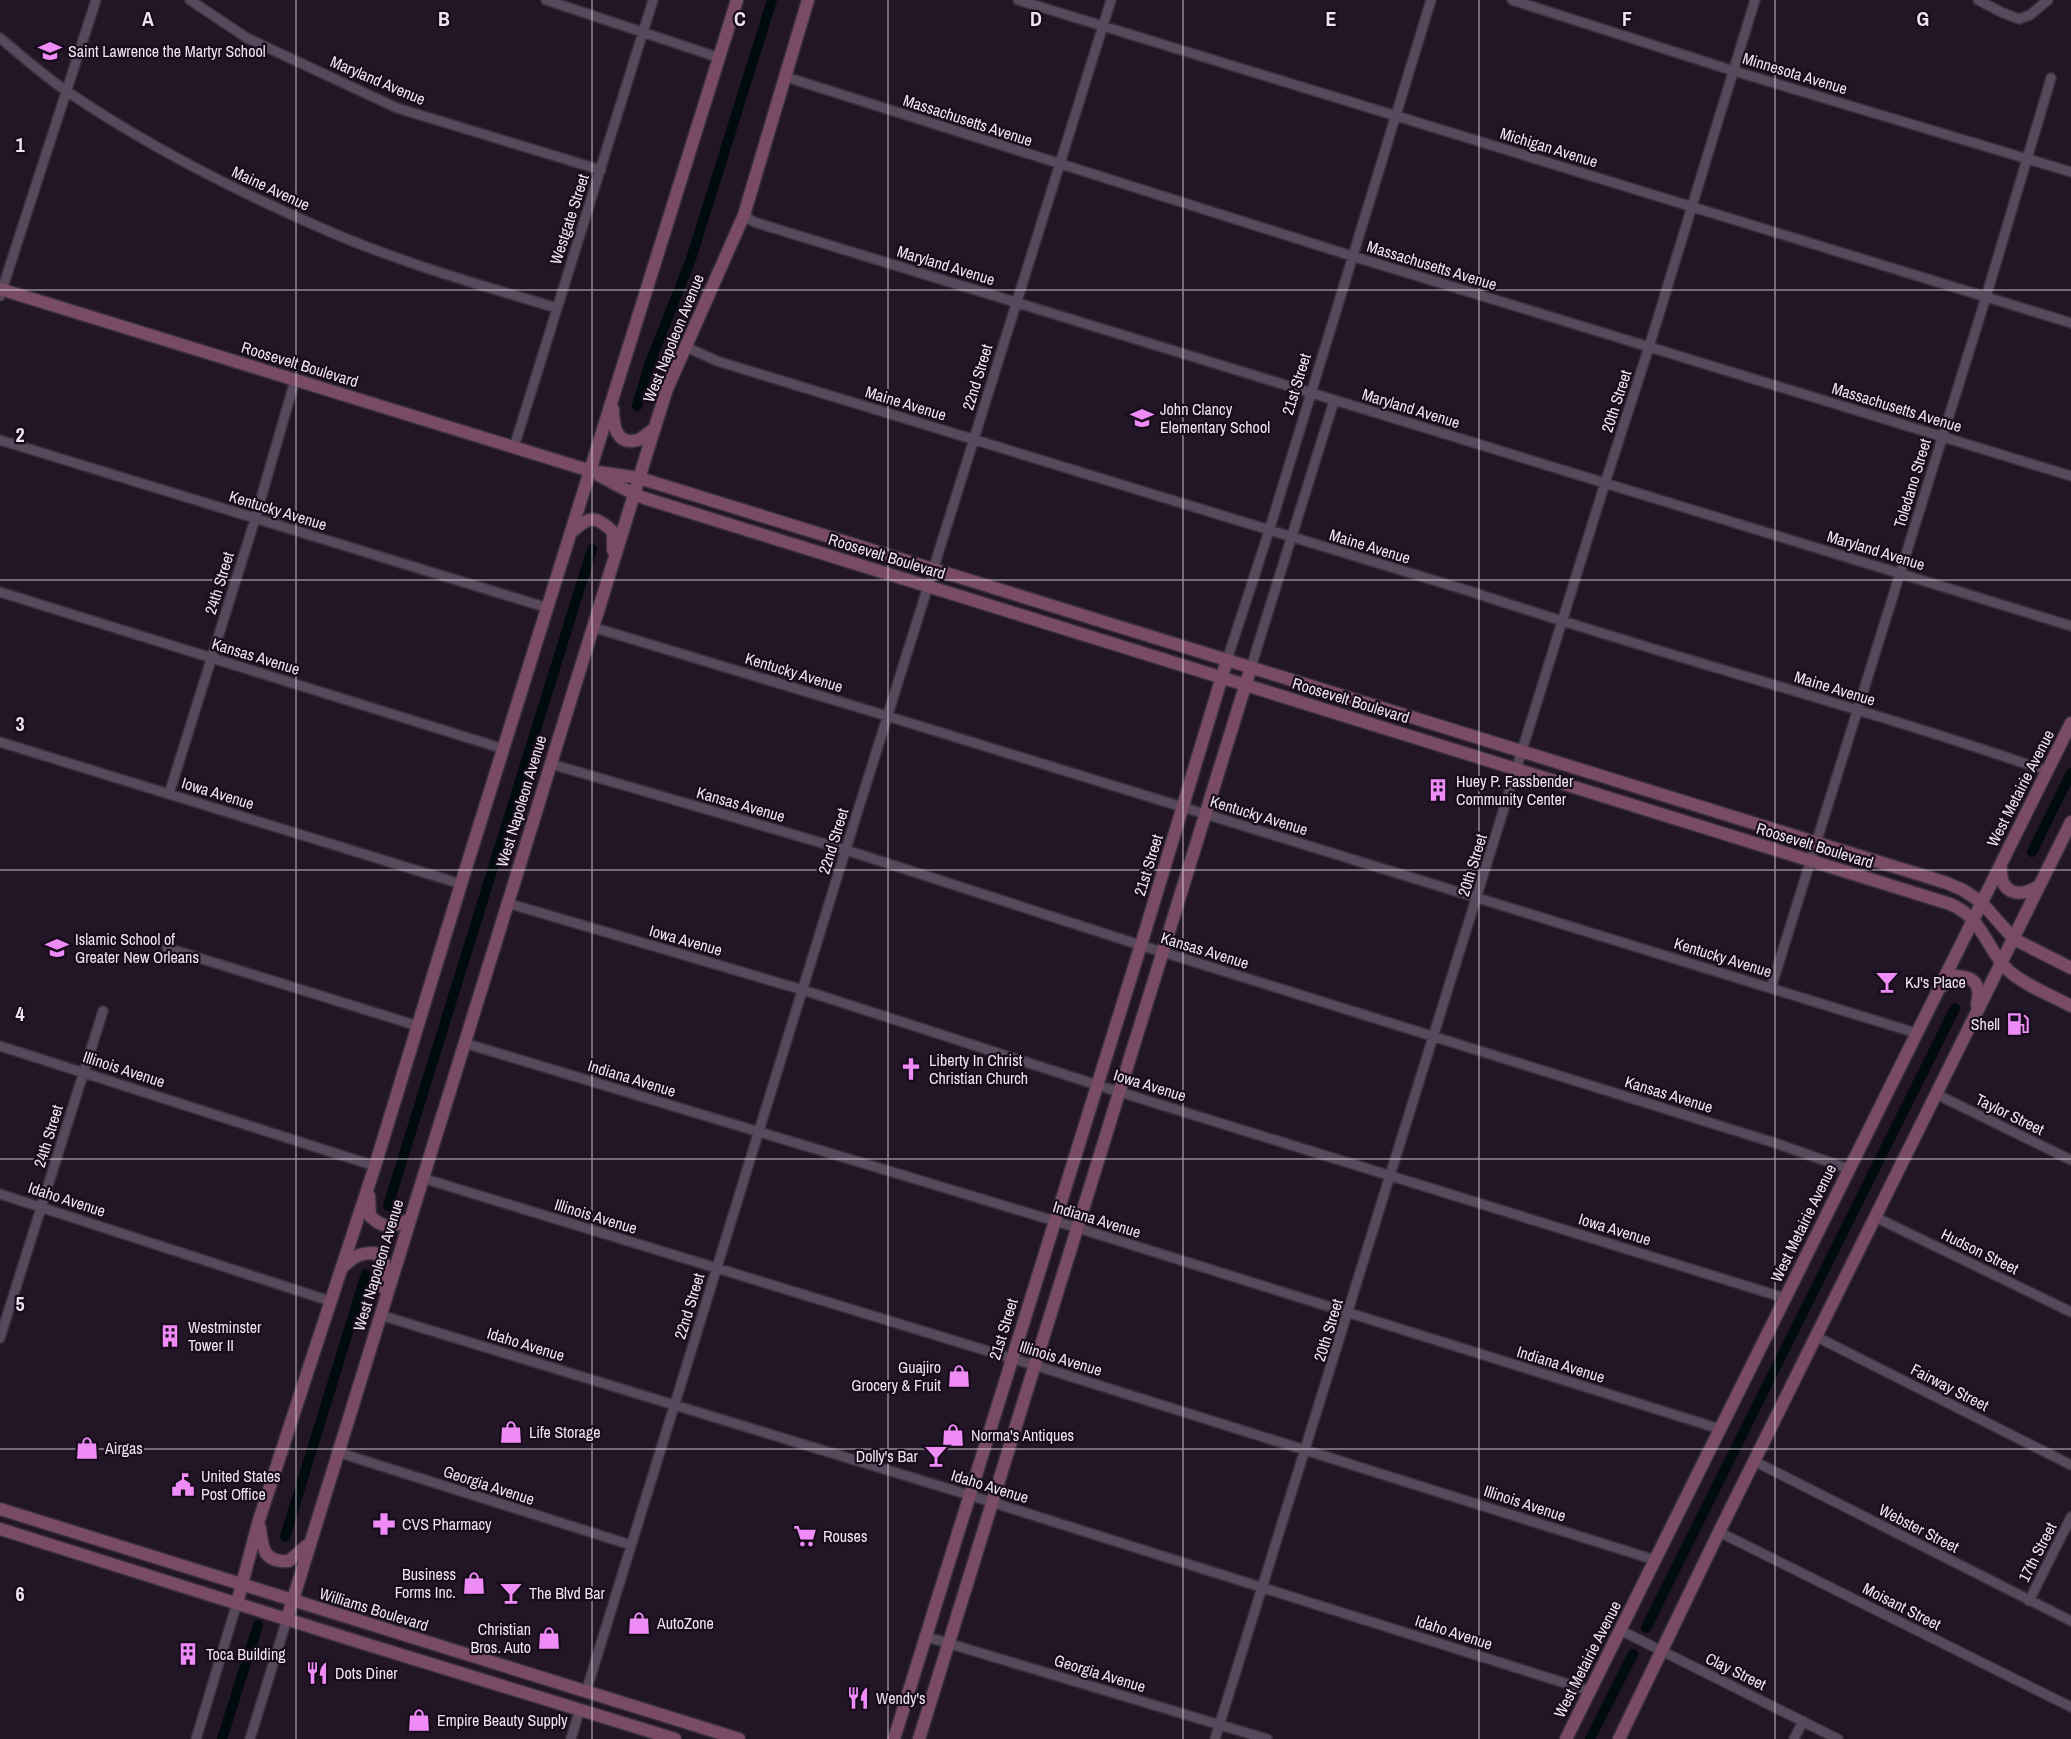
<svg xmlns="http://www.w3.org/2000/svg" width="2071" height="1739" font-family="'Archivo Narrow',sans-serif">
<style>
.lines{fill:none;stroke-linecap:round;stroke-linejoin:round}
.canal{stroke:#000b0e;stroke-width:10}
.street-casing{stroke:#382f3c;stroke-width:12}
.secondary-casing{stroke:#382f3c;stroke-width:15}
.street{stroke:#57485c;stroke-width:9}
.secondary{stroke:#7a4b64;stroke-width:12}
.grid{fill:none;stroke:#ede4f0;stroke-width:1.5;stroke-opacity:0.55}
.labels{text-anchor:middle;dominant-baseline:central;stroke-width:4.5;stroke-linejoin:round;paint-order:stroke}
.poi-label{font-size:16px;fill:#ede4f0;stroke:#180c1c;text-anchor:start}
.street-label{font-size:16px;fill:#ede4f0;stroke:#180c1c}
.grid-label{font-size:20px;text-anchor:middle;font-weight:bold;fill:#ede4f0;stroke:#180c1c;stroke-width:4.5;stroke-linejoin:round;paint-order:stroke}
</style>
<rect width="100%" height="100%" fill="#221526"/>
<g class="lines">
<path class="canal" d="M637 406 649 365 691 259 772 0
M2032 852 2071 773
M388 1206 592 549
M285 1537 366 1274
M1646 1628 1955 1008
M222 1739 258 1625
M1590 1739 1633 1654"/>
<g class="street-casing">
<path id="street" d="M190 0 247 38 397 108 601 170
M546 0 720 58
M1018 0 2071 323
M1512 0 1734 71 2071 172
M1978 0 2001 12 2019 19 2030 15 2048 0
M0 38C22 56 44 76 68 92 149 147 238 192 328 231 402 263 480 285 557 308
M786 77 1352 256 2071 476
M744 215 754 222 2071 626
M0 296 96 0
M686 347 717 361 1469 591C1661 655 1856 705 2047 771
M0 440 548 608
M514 447 653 0
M0 592 504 749
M592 627 887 716 1916 1033
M1227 660 1269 531 1431 0
M1251 667 1334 401
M0 742 461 884
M551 764 846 850 1140 945 1775 1143 1849 1169
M169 794 255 519 295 380
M507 903 803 990 1097 1085 1785 1298
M167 948 418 1026
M1771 988 1986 297 2051 78
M464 1043 1078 1228 1720 1429
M0 1046 375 1166
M1936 1094 2071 1160
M422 1178 1050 1370 1655 1560
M0 1194 330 1301
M1875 1217 2071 1312
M380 1315 969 1495 1590 1691
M1815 1336 2071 1465
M0 1338 103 1011
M337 1452 631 1545
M1754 1461 2071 1621
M1719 1532 2071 1707
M2029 1601 2071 1517
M1620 1630 1838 1739
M924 1636 1267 1739
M586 1692 840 868 1111 0
M196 1739 237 1603
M250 1739 287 1619
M571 1739 580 1709
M1215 1739 1605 483 1649 347 1755 0
M1794 1739 1803 1721"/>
</g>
<g class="secondary-casing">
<path id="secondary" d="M0 289 591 471 639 478 678 490 1947 883 1963 890 1981 902 2014 939 2071 968
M613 409C613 425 616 446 638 440 643 438 649 432 654 429
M600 476 634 494 644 498 1950 904C1984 918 1986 950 2009 971 2026 986 2051 995 2071 1006
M573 531C590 515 597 516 613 532V550
M2001 865C1999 893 2017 899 2039 886
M1941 987 1956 976C1976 977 1981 985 1977 1005
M369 1196 370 1216C385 1230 392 1228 410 1219
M344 1266C354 1256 360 1253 375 1253L384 1262 385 1289
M0 1509 739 1739
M260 1528C262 1548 264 1563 289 1561L306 1546
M0 1529 359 1642 675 1739
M237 1603 259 1520 375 1166 461 884 737 0
M287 1619 649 446 667 389 744 215 808 0
M894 1739 1144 935 1227 660
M919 1739 1251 667
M1566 1739 2071 723
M1619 1739 1719 1532 2071 822"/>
</g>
<use href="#street" class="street"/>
<use href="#secondary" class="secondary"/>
</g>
<path class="grid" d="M296 0V1739M592 0V1739M888 0V1739M1183 0V1739M1479 0V1739M1775 0V1739M0 290H2071M0 580H2071M0 870H2071M0 1159H2071M0 1449H2071"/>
<defs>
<g id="school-bare" transform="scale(1.8)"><path d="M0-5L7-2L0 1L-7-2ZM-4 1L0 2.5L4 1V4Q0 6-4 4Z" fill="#ef8bf7" stroke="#180c1c" stroke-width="2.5" paint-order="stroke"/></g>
<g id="building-bare" transform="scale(1.8)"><path d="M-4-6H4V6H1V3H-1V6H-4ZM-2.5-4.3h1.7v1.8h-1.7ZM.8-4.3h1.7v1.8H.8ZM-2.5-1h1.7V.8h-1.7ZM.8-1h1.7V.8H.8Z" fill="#ef8bf7" stroke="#180c1c" stroke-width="2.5" paint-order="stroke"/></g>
<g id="bar-bare" transform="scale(1.8)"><path d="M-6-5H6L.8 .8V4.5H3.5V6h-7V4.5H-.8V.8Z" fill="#ef8bf7" stroke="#180c1c" stroke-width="2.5" paint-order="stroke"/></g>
<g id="fuel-bare" transform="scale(1.8)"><path d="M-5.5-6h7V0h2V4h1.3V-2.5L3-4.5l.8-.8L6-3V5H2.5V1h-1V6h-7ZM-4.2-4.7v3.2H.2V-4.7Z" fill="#ef8bf7" stroke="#180c1c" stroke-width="2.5" paint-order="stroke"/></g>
<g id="church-bare" transform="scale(1.8)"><path d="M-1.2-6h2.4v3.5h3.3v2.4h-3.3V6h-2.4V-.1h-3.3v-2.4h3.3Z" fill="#ef8bf7" stroke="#180c1c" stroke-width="2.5" paint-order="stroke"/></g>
<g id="shop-bare" transform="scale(1.8)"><path d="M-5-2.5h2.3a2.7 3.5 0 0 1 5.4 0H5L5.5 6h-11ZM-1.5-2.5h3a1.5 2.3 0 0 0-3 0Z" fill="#ef8bf7" stroke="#180c1c" stroke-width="2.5" paint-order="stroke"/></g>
<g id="civic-bare" transform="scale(1.8)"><path d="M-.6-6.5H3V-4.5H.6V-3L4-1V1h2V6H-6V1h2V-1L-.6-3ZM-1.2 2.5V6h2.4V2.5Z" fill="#ef8bf7" stroke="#180c1c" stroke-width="2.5" paint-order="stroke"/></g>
<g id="pharmacy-bare" transform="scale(1.8)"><path d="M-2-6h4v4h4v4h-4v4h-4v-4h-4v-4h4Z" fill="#ef8bf7" stroke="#180c1c" stroke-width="2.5" paint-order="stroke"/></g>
<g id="supermarket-bare" transform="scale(1.8)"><path d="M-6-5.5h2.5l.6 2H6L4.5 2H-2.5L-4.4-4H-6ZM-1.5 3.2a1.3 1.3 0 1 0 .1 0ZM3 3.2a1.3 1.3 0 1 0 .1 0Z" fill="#ef8bf7" stroke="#180c1c" stroke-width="2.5" paint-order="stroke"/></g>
<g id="restaurant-bare" transform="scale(1.8)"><path d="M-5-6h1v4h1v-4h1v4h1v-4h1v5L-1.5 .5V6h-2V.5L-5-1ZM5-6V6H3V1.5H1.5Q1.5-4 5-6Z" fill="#ef8bf7" stroke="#180c1c" stroke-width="2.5" paint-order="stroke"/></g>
</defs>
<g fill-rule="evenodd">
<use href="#school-bare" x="50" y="51"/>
<use href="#school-bare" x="1142" y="418"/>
<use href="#building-bare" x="1438" y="790"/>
<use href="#school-bare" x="57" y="948"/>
<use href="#bar-bare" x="1887" y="982"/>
<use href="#fuel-bare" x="2018" y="1024"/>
<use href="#church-bare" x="911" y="1069"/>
<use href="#building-bare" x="170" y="1336"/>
<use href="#shop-bare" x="959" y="1376"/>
<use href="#shop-bare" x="511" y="1432"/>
<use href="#shop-bare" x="953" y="1435"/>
<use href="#shop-bare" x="87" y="1448"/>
<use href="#bar-bare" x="936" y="1456"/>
<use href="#civic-bare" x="183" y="1485"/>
<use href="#pharmacy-bare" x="384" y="1524"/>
<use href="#supermarket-bare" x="805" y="1536"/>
<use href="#shop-bare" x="474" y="1583"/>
<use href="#bar-bare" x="511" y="1593"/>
<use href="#shop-bare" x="639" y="1623"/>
<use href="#shop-bare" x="549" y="1638"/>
<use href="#building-bare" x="188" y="1654"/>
<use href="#restaurant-bare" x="317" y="1673"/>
<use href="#restaurant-bare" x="858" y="1698"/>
<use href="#shop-bare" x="419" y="1720"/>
</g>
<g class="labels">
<g class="poi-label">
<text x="68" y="51">Saint Lawrence the Martyr School</text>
<text x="1160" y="409">John Clancy<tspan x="1160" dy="18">Elementary School</tspan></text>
<text x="1456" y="781">Huey P. Fassbender<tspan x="1456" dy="18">Community Center</tspan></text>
<text x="75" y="939">Islamic School of<tspan x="75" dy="18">Greater New Orleans</tspan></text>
<text x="1905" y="982">KJ's Place</text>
<text x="2000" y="1024" text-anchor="end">Shell</text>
<text x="929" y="1060">Liberty In Christ<tspan x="929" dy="18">Christian Church</tspan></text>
<text x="188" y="1327">Westminster<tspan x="188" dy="18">Tower II</tspan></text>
<text x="941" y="1367" text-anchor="end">Guajiro<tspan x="941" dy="18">Grocery &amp; Fruit</tspan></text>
<text x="529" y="1432">Life Storage</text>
<text x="971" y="1435">Norma's Antiques</text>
<text x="105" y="1448">Airgas</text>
<text x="918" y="1456" text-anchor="end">Dolly's Bar</text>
<text x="201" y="1476">United States<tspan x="201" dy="18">Post Office</tspan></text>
<text x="402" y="1524">CVS Pharmacy</text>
<text x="823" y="1536">Rouses</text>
<text x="456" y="1574" text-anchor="end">Business<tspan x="456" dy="18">Forms Inc.</tspan></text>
<text x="529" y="1593">The Blvd Bar</text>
<text x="657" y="1623">AutoZone</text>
<text x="531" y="1629" text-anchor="end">Christian<tspan x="531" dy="18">Bros. Auto</tspan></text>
<text x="206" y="1654">Toca Building</text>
<text x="335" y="1673">Dots Diner</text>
<text x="876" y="1698">Wendy's</text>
<text x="437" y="1720">Empire Beauty Supply</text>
</g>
<g class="street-label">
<text transform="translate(1795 73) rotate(17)">Minnesota Avenue</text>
<text transform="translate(378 80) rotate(23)">Maryland Avenue</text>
<text transform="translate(968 120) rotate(18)">Massachusetts Avenue</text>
<text transform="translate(1549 147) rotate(17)">Michigan Avenue</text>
<text transform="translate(271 188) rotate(25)">Maine Avenue</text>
<text transform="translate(569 219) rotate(-72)">Westgate Street</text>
<text transform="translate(946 265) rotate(17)">Maryland Avenue</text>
<text transform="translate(1432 265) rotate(17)">Massachusetts Avenue</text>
<text transform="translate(673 338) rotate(-68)">West Napoleon Avenue</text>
<text transform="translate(300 364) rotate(17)">Roosevelt Boulevard</text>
<text transform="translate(977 377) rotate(-73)">22nd Street</text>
<text transform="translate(1296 384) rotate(-73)">21st Street</text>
<text transform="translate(1616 401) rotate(-72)">20th Street</text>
<text transform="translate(906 403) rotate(17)">Maine Avenue</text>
<text transform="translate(1897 407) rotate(17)">Massachusetts Avenue</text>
<text transform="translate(1411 408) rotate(17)">Maryland Avenue</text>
<text transform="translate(1912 483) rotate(-73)">Toledano Street</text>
<text transform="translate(278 510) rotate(17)">Kentucky Avenue</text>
<text transform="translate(1370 546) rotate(17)">Maine Avenue</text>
<text transform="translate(1876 550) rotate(17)">Maryland Avenue</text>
<text transform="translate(887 556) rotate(17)">Roosevelt Boulevard</text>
<text transform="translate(219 583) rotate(-73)">24th Street</text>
<text transform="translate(256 656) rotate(17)">Kansas Avenue</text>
<text transform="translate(794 672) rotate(17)">Kentucky Avenue</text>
<text transform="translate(1835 688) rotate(17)">Maine Avenue</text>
<text transform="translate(1351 700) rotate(17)">Roosevelt Boulevard</text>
<text transform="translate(2020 788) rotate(-63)">West Metairie Avenue</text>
<text transform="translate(218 793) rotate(17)">Iowa Avenue</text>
<text transform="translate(521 801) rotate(-73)">West Napoleon Avenue</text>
<text transform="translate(741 804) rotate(16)">Kansas Avenue</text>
<text transform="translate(1259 815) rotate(17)">Kentucky Avenue</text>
<text transform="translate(833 841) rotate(-73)">22nd Street</text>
<text transform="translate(1815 845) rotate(17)">Roosevelt Boulevard</text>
<text transform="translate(1148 865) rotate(-73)">21st Street</text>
<text transform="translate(1472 865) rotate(-73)">20th Street</text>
<text transform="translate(686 940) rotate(16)">Iowa Avenue</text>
<text transform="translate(1205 950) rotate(17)">Kansas Avenue</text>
<text transform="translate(1723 957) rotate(17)">Kentucky Avenue</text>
<text transform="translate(124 1069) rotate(18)">Illinois Avenue</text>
<text transform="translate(632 1078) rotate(17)">Indiana Avenue</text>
<text transform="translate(1150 1085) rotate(17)">Iowa Avenue</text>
<text transform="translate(1669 1094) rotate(17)">Kansas Avenue</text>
<text transform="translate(2010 1114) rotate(26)">Taylor Street</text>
<text transform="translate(48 1136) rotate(-73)">24th Street</text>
<text transform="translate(67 1199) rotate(18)">Idaho Avenue</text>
<text transform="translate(596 1216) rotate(17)">Illinois Avenue</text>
<text transform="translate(1097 1219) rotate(17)">Indiana Avenue</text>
<text transform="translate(1803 1223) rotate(-64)">West Metairie Avenue</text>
<text transform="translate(1615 1229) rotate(17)">Iowa Avenue</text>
<text transform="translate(1980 1251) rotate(26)">Hudson Street</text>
<text transform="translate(378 1265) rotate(-73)">West Napoleon Avenue</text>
<text transform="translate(689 1306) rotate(-73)">22nd Street</text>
<text transform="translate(1003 1329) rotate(-73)">21st Street</text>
<text transform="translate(1328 1330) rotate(-73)">20th Street</text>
<text transform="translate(526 1344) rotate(17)">Idaho Avenue</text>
<text transform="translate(1061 1358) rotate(17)">Illinois Avenue</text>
<text transform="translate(1561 1364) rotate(17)">Indiana Avenue</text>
<text transform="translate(1950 1387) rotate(27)">Fairway Street</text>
<text transform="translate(489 1485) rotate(18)">Georgia Avenue</text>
<text transform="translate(990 1486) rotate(17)">Idaho Avenue</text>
<text transform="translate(1525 1503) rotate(18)">Illinois Avenue</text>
<text transform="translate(1919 1528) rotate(27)">Webster Street</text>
<text transform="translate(2037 1552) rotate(-63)">17th Street</text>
<text transform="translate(1902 1606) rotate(27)">Moisant Street</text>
<text transform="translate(374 1609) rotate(17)">Williams Boulevard</text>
<text transform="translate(1454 1632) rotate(18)">Idaho Avenue</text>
<text transform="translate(1587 1659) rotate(-63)">West Metairie Avenue</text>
<text transform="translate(1736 1671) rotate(26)">Clay Street</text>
<text transform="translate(1100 1673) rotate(17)">Georgia Avenue</text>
</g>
</g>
<g class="grid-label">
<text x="148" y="26">A</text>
<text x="444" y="26">B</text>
<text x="740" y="26">C</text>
<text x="1036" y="26">D</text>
<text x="1331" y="26">E</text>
<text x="1627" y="26">F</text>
<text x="1923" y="26">G</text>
<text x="20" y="152">1</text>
<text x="20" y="442">2</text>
<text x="20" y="731">3</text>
<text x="20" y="1021">4</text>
<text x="20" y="1311">5</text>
<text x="20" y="1601">6</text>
</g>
</svg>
